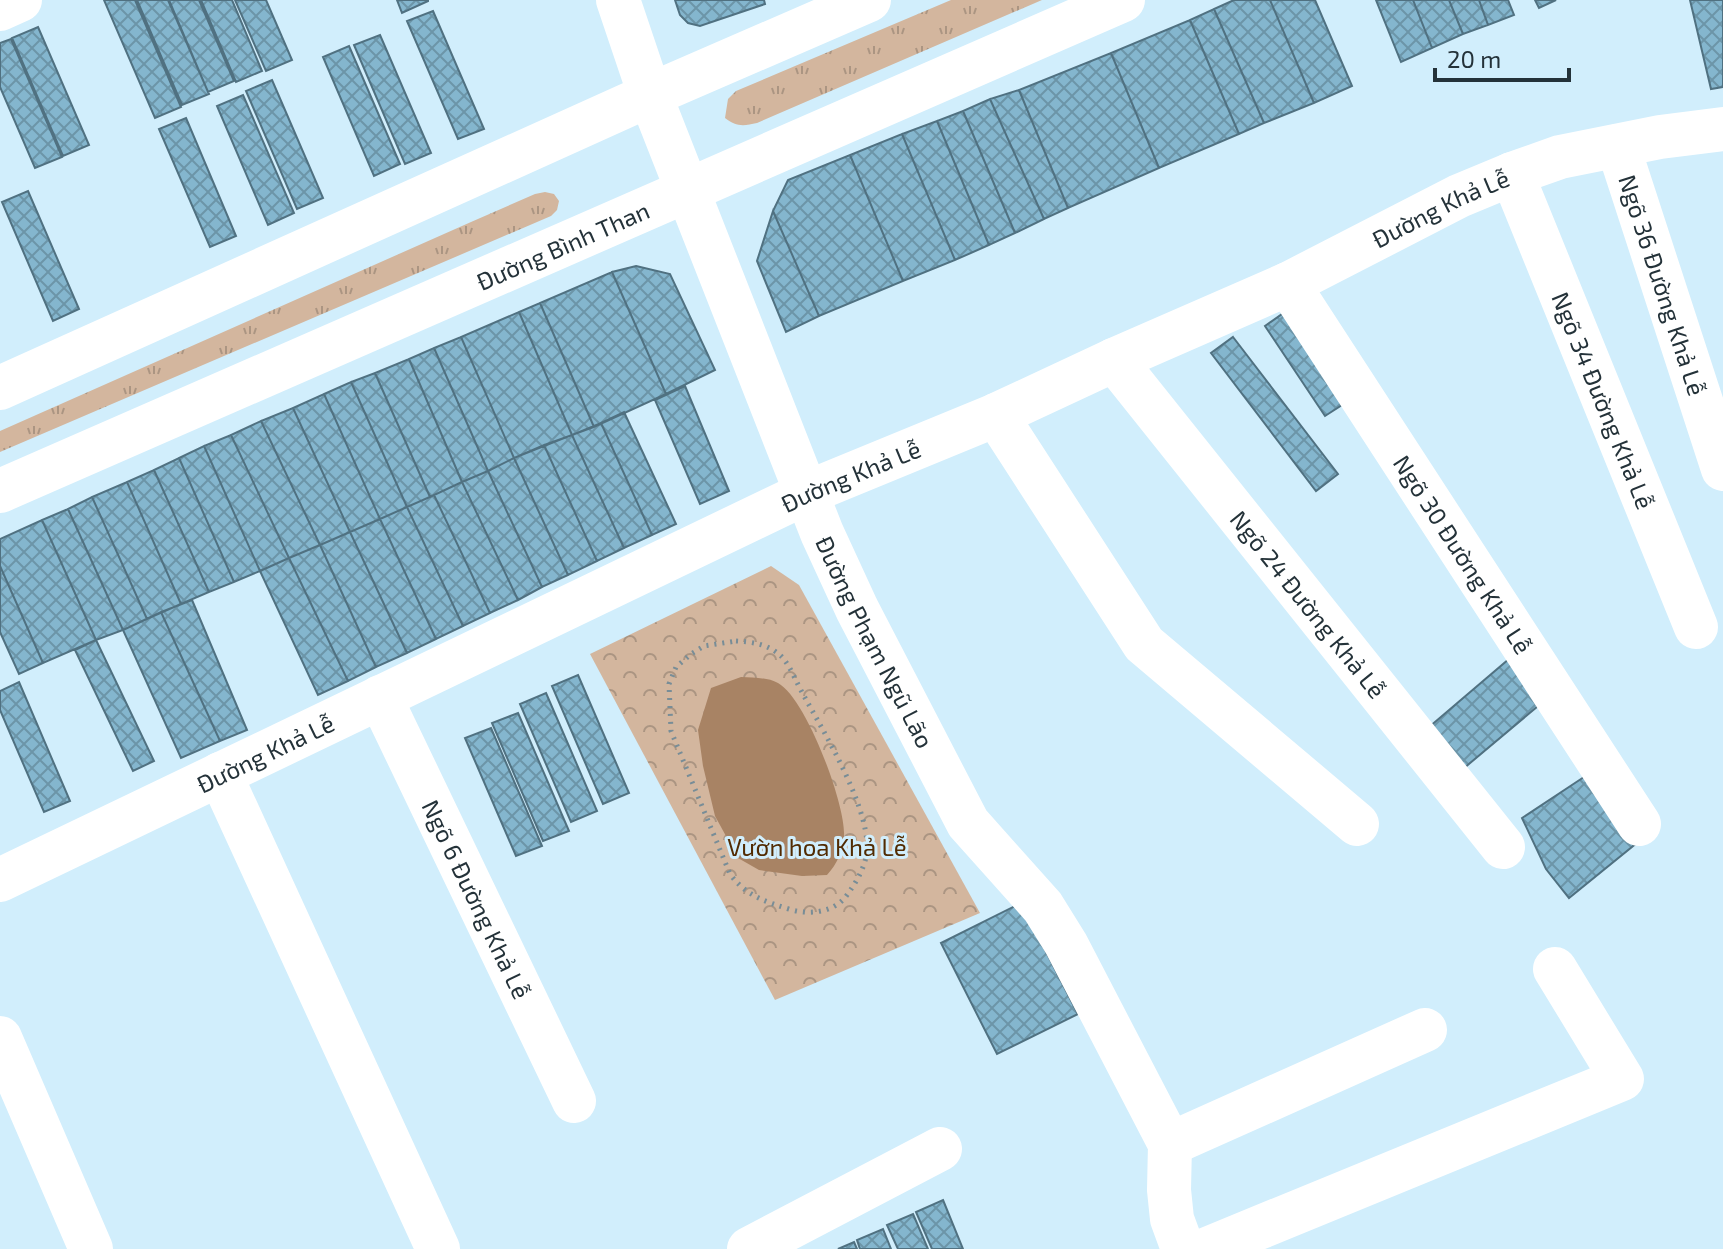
<svg xmlns="http://www.w3.org/2000/svg" width="1723" height="1249" font-family="'Exo 2',sans-serif">
<style>
.grass{fill:url(#grass-tufts)}
.park{fill:url(#park-crowns)}
.water{fill:#a88364}
.building{fill:url(#building-cross-hatch);stroke:#507181;stroke-width:2}
.lines{fill:none;stroke-linecap:round;stroke-linejoin:round}
.path{stroke:#788d97;stroke-width:5;stroke-dasharray:2 6;stroke-linecap:butt}
.street{stroke:#fff;stroke-width:44}
.secondary{stroke:#fff;stroke-width:44}
.labels{text-anchor:middle;dominant-baseline:central;stroke-width:6;stroke-linejoin:round;paint-order:stroke}
.street-label{font-size:24px;fill:#243239;stroke:#d1eefc}
.park-label{font-size:24px;fill:#512b02;stroke:#d1eefc}
</style>
<defs>
<pattern id="grass-tufts" width="24" height="20" patternUnits="userSpaceOnUse" patternTransform="scale(2)"><rect width="24" height="20" fill="#d3b69e"/><path d="M3 7l-1-3M5 7V3M7 7l1-3M15 17l-1-3M17 17v-4M19 17l1-3" fill="none" stroke="#ab9582"/></pattern>
<pattern id="park-crowns" width="20" height="18" patternUnits="userSpaceOnUse" patternTransform="scale(2)"><rect width="20" height="18" fill="#d3b69e"/><path d="M2 6a3 3 0 1 1 6 0M12 15a3 3 0 1 1 6 0" fill="none" stroke="#ab9582"/></pattern>
<pattern id="building-cross-hatch" width="8" height="8" patternUnits="userSpaceOnUse" patternTransform="scale(2)"><rect width="8" height="8" fill="#84b6ce"/><path d="M0 0l8 8M0 8l8-8" fill="none" stroke="#6c95a8"/></pattern>
</defs>
<rect width="100%" height="100%" fill="#d1eefc"/>
<path class="grass" d="M951 0H1042L757 123C744 126 736 127 725 118L728 99 736 91Z
M545 192 554 194 559 201 557 210 551 216 0 452V431L471 222 535 194Z"/>
<path class="park" d="M771 566 799 585 980 913 775 1000 590 654Z"/>
<path class="water" d="M741 677C753 678 767 677 778 683 806 698 846 805 844 836 843 851 837 864 827 875L802 876 759 870 738 858 715 816 703 766 698 730 711 688Z"/>
<path class="building" d="M104 0H135L181 107 155 118Z
M137 0H168L209 94 182 105Z
M169 0H199L234 81 208 92Z
M201 0H232L262 71 236 82Z
M235 0H266L292 60 266 71Z
M397 0H428V1L402 13Z
M675 0H764L765 4 700 26 688 23 680 15Z
M1234 0H1270L1314 103 1264 123 1214 9Z
M1270 0H1315L1352 86 1314 103Z
M1376 0H1413L1432 48 1401 62Z
M1413 0H1449L1463 34 1432 48Z
M1449 0H1479L1488 25 1463 34Z
M1479 0H1508L1514 15 1488 25Z
M1535 0H1556L1539 8Z
M1690 0H1723V87L1711 89Z
M1214 9 1264 123 1239 134 1190 20Z
M433 11 484 129 458 139 407 21Z
M1190 20 1239 134 1159 168 1111 53Z
M38 27 89 145 63 156 12 38Z
M380 35 431 153 405 164 354 45Z
M11 39 62 157 35 168 0 87V43Z
M349 46 400 164 374 176 323 57Z
M1111 53 1159 168 1068 208 1019 90Z
M272 80 323 198 297 209 246 91Z
M1019 90 1068 208 1044 219 990 99Z
M243 95 294 213 268 225 217 106Z
M990 99 1044 219 1015 233 963 111Z
M963 111 1015 233 989 245 937 121Z
M186 118 236 236 210 247 159 129Z
M937 121 989 245 955 260 902 134Z
M902 134 955 260 903 281 850 155Z
M850 155 903 281 819 316 773 211 788 180Z
M28 191 79 309 53 321 2 202Z
M773 211 819 316 786 332 757 261Z
M636 266 670 274 715 370 666 394 612 272Z
M612 272 666 394 594 427 540 303Z
M540 303 594 427 572 435 519 312Z
M1292 307 1353 398 1325 416 1265 326Z
M519 312 572 435 514 458 461 337Z
M461 337 514 458 488 471 434 348Z
M1233 337 1338 474 1316 491 1211 353Z
M434 348 488 471 462 482 409 359Z
M409 359 462 482 430 497 375 373Z
M375 373 430 497 407 507 351 382Z
M351 382 407 507 380 519 324 394Z
M685 386 729 491 700 504 655 400Z
M324 394 380 519 350 532 293 408Z
M293 408 350 532 320 545 261 421Z
M624 412 676 524 652 535 601 423Z
M261 421 320 545 289 558 231 435Z
M601 423 652 535 624 548 572 435Z
M231 435 289 558 260 571 204 446Z
M572 435 624 548 597 561 544 445Z
M544 445 597 561 568 575 514 458Z
M204 446 260 571 234 582 179 458Z
M179 458 234 582 209 592 154 470Z
M514 458 568 575 542 587 488 471Z
M154 470 209 592 181 604 127 482Z
M488 471 542 587 518 600 462 482Z
M127 482 181 604 147 619 92 497Z
M462 482 518 600 490 613 434 495Z
M434 495 490 613 463 626 407 507Z
M92 497 147 619 123 630 68 509Z
M407 507 463 626 436 639 380 519Z
M68 509 123 630 96 640 42 520Z
M380 519 436 639 407 653 350 532Z
M42 520 96 640 43 663 0 566V539Z
M350 532 407 653 376 667 320 545Z
M320 545 376 667 348 681 289 558Z
M289 558 348 681 318 695 260 571Z
M0 566 43 663 19 674 0 632Z
M192 600 247 730 220 741 161 612Z
M161 612 220 741 181 758 123 630Z
M96 640 154 761 133 771 75 650Z
M1509 659 1544 701 1457 774 1422 733Z
M578 675 629 793 603 804 552 686Z
M19 682 70 801 44 812 0 710V691Z
M546 693 597 811 571 822 520 704Z
M518 713 569 831 543 841 492 723Z
M491 728 542 846 516 856 465 738Z
M1590 773 1638 842 1569 898 1546 869 1522 818Z
M1021 903 1078 1014 997 1054 941 943Z
M943 1200 963 1249H932L916 1212Z
M913 1214 928 1249H898L887 1225Z
M883 1229 891 1249H860L857 1240Z
M854 1242 857 1249H838Z"/>
<g class="lines">
<path class="path" d="M736 641C753 642 768 644 781 656 790 665 796 682 803 694 823 731 875 815 866 857 863 871 855 884 847 895 835 912 811 915 792 910 766 902 746 896 730 874L671 731 669 684 676 667 691 654 704 646Z"/>
<g class="street">
<path d="M0 9 20 0"/>
<path id="s1" d="M1618 146 1723 469"/>
<path id="s2" d="M1512 174 1696 627"/>
<path id="s3" d="M1288 284 1639 824"/>
<path id="s4" d="M1114 360 1503 847"/>
<path d="M996 415 1144 644 1357 824"/>
<path id="s5" d="M380 697 574 1101"/>
<path d="M220 774 438 1249"/>
<path d="M1170 1144 1425 1030"/>
<path d="M749 1249 940 1149"/>
<path d="M1207 1249 1622 1079 1555 969"/>
</g>
<g class="secondary">
<path id="s6" d="M618 0 650 95 822 533 857 609 968 823 1043 907 1066 944 1170 1144 1169 1190 1172 1219 1183 1249"/>
<path d="M0 388 650 95 869 0"/>
<path id="s7" d="M0 491 1123 0"/>
<path id="s8" d="M0 880 806 493 996 415 1114 360 1288 284 1459 196 1512 174 1560 157 1660 137 1723 129"/>
<path d="M0 1038 91 1249"/>
</g>
</g>
<g class="labels">
<g class="street-label">
<text stroke="none"><textPath href="#s8" startOffset="1590">Đường Khả Lễ</textPath></text>
<text stroke="none"><textPath href="#s7" startOffset="614">Đường Bình Than</textPath></text>
<text stroke="none"><textPath href="#s1" startOffset="146">Ngõ 36 Đường Khả Lễ</textPath></text>
<text stroke="none"><textPath href="#s2" startOffset="244">Ngõ 34 Đường Khả Lễ</textPath></text>
<text stroke="none"><textPath href="#s8" startOffset="942">Đường Khả Lễ</textPath></text>
<text stroke="none"><textPath href="#s3" startOffset="322">Ngõ 30 Đường Khả Lễ</textPath></text>
<text stroke="none"><textPath href="#s4" startOffset="312">Ngõ 24 Đường Khả Lễ</textPath></text>
<text stroke="none"><textPath href="#s6" startOffset="692">Đường Phạm Ngũ Lão</textPath></text>
<text stroke="none"><textPath href="#s8" startOffset="294">Đường Khả Lễ</textPath></text>
<text stroke="none"><textPath href="#s5" startOffset="224">Ngõ 6 Đường Khả Lễ</textPath></text>
</g>
<g class="park-label">
<text x="817" y="846">Vườn hoa Khả Lễ</text>
</g>
</g>
<path d="M1435 68v12h134v-12" fill="none" stroke="#243239" stroke-width="4"/>
<text x="1447" y="68" font-size="24" fill="#243239" stroke="#d1eefc" stroke-width="6" paint-order="stroke">20 m</text>
</svg>
